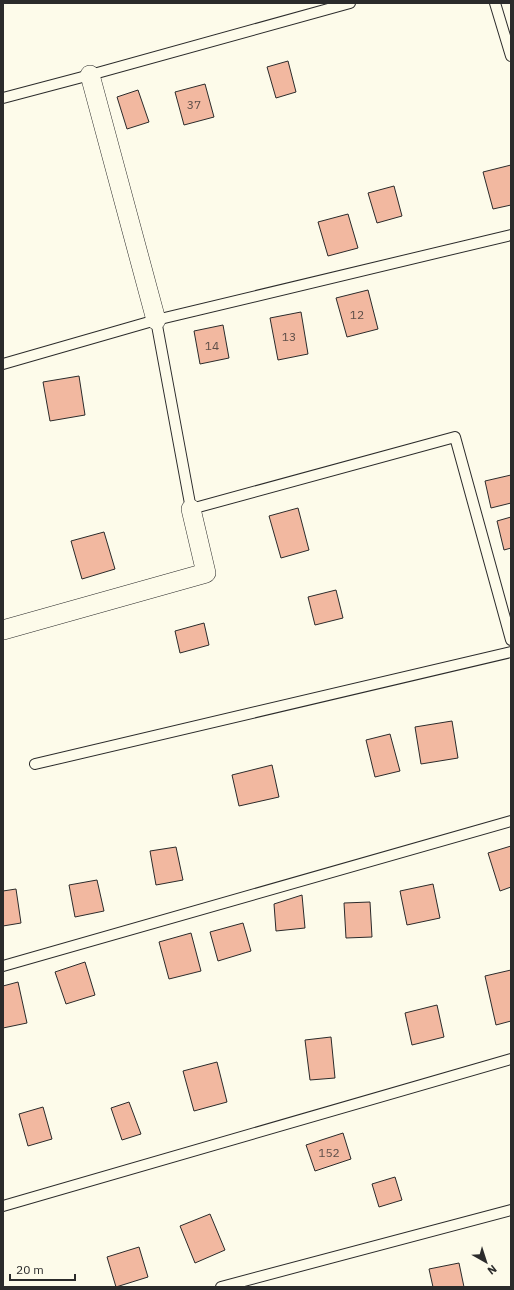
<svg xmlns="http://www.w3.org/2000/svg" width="514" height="1290" font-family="'IBM Plex Sans',sans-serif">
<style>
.building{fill:#f2b8a0;stroke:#2b2b2b}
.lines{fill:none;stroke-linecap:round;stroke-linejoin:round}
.lane-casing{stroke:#2b2b2b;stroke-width:12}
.street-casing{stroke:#2b2b2b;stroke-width:20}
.lane{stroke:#fdfbea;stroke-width:10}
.street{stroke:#fdfbea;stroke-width:19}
.labels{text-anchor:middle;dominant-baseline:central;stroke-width:3;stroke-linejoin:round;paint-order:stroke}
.number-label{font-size:12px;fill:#5d4e48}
</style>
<rect width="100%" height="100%" fill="#fdfbea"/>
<path class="building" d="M288 61 296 92 276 98 267 67Z
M205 84 214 117 184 125 175 92Z
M138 90 149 122 127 129 117 97Z
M511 165V205L493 209 483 172Z
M394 186 402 216 377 223 368 193Z
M348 214 358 248 328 256 318 222Z
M368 290 378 329 347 337 336 298Z
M301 312 308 354 278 360 270 318Z
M223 325 229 358 200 364 194 331Z
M79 376 85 415 50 421 43 382Z
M511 475V503L491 508 485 481Z
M298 508 309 550 281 558 269 516Z
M511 517V548L504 550 497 521Z
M104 532 115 569 82 579 71 541Z
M336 590 343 618 315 625 308 597Z
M204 623 209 645 180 653 175 631Z
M452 721 458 758 421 764 415 727Z
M390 734 400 771 375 777 366 740Z
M272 765 279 797 239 806 232 775Z
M511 846V887L500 891 488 853Z
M176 847 183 880 156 885 150 851Z
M97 880 104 911 75 917 69 885Z
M433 884 440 918 407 925 400 891Z
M16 889 21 923 3 926V891Z
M302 895 305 928 276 931 274 904Z
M370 902 372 937 346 938 344 903Z
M243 923 251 951 218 961 210 932Z
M191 933 201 971 169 979 159 942Z
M85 962 95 995 66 1004 55 972Z
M511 970V1021L496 1025 485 976Z
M18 982 27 1023 3 1028V986Z
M437 1005 444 1037 412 1045 405 1013Z
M331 1037 335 1078 310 1080 305 1040Z
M217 1062 227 1102 194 1111 183 1071Z
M129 1102 141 1134 122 1140 111 1108Z
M43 1107 52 1139 28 1146 19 1114Z
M343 1133 351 1159 315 1171 306 1145Z
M395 1177 402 1200 379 1207 372 1184Z
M210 1214 225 1250 195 1263 180 1226Z
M139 1247 148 1277 116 1287 107 1257Z
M459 1263 464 1287H433L429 1269Z"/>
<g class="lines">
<g class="lane-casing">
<path id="lane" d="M495 3 511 56
M3 98 90 75 350 3
M156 320 191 509 455 437 511 640
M3 364 156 320 511 235
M35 764 511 652
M3 966 511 821
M3 1206 511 1059
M221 1287 511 1210"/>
</g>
<g class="street-casing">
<path id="street" d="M90 75 156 320
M3 630 206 573 191 509"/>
</g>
<use href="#lane" class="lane"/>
<use href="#street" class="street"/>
</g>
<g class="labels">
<g class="number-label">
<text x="194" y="104">37</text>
<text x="357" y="314">12</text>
<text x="289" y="336">13</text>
<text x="212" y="345">14</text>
<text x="329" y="1152">152</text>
</g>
</g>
<rect width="514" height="1290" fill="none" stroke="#2b2b2b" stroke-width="8"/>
<g transform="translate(486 1262) rotate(141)" stroke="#fdfbea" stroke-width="3" paint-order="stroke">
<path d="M0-3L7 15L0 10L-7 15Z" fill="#2b2b2b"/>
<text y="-6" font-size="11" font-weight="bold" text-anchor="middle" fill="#2b2b2b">N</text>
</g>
<path d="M10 1274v6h65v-6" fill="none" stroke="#2b2b2b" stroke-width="2"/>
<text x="16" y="1274" font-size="12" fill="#2b2b2b" stroke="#fdfbea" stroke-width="3" paint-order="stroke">20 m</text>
</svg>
